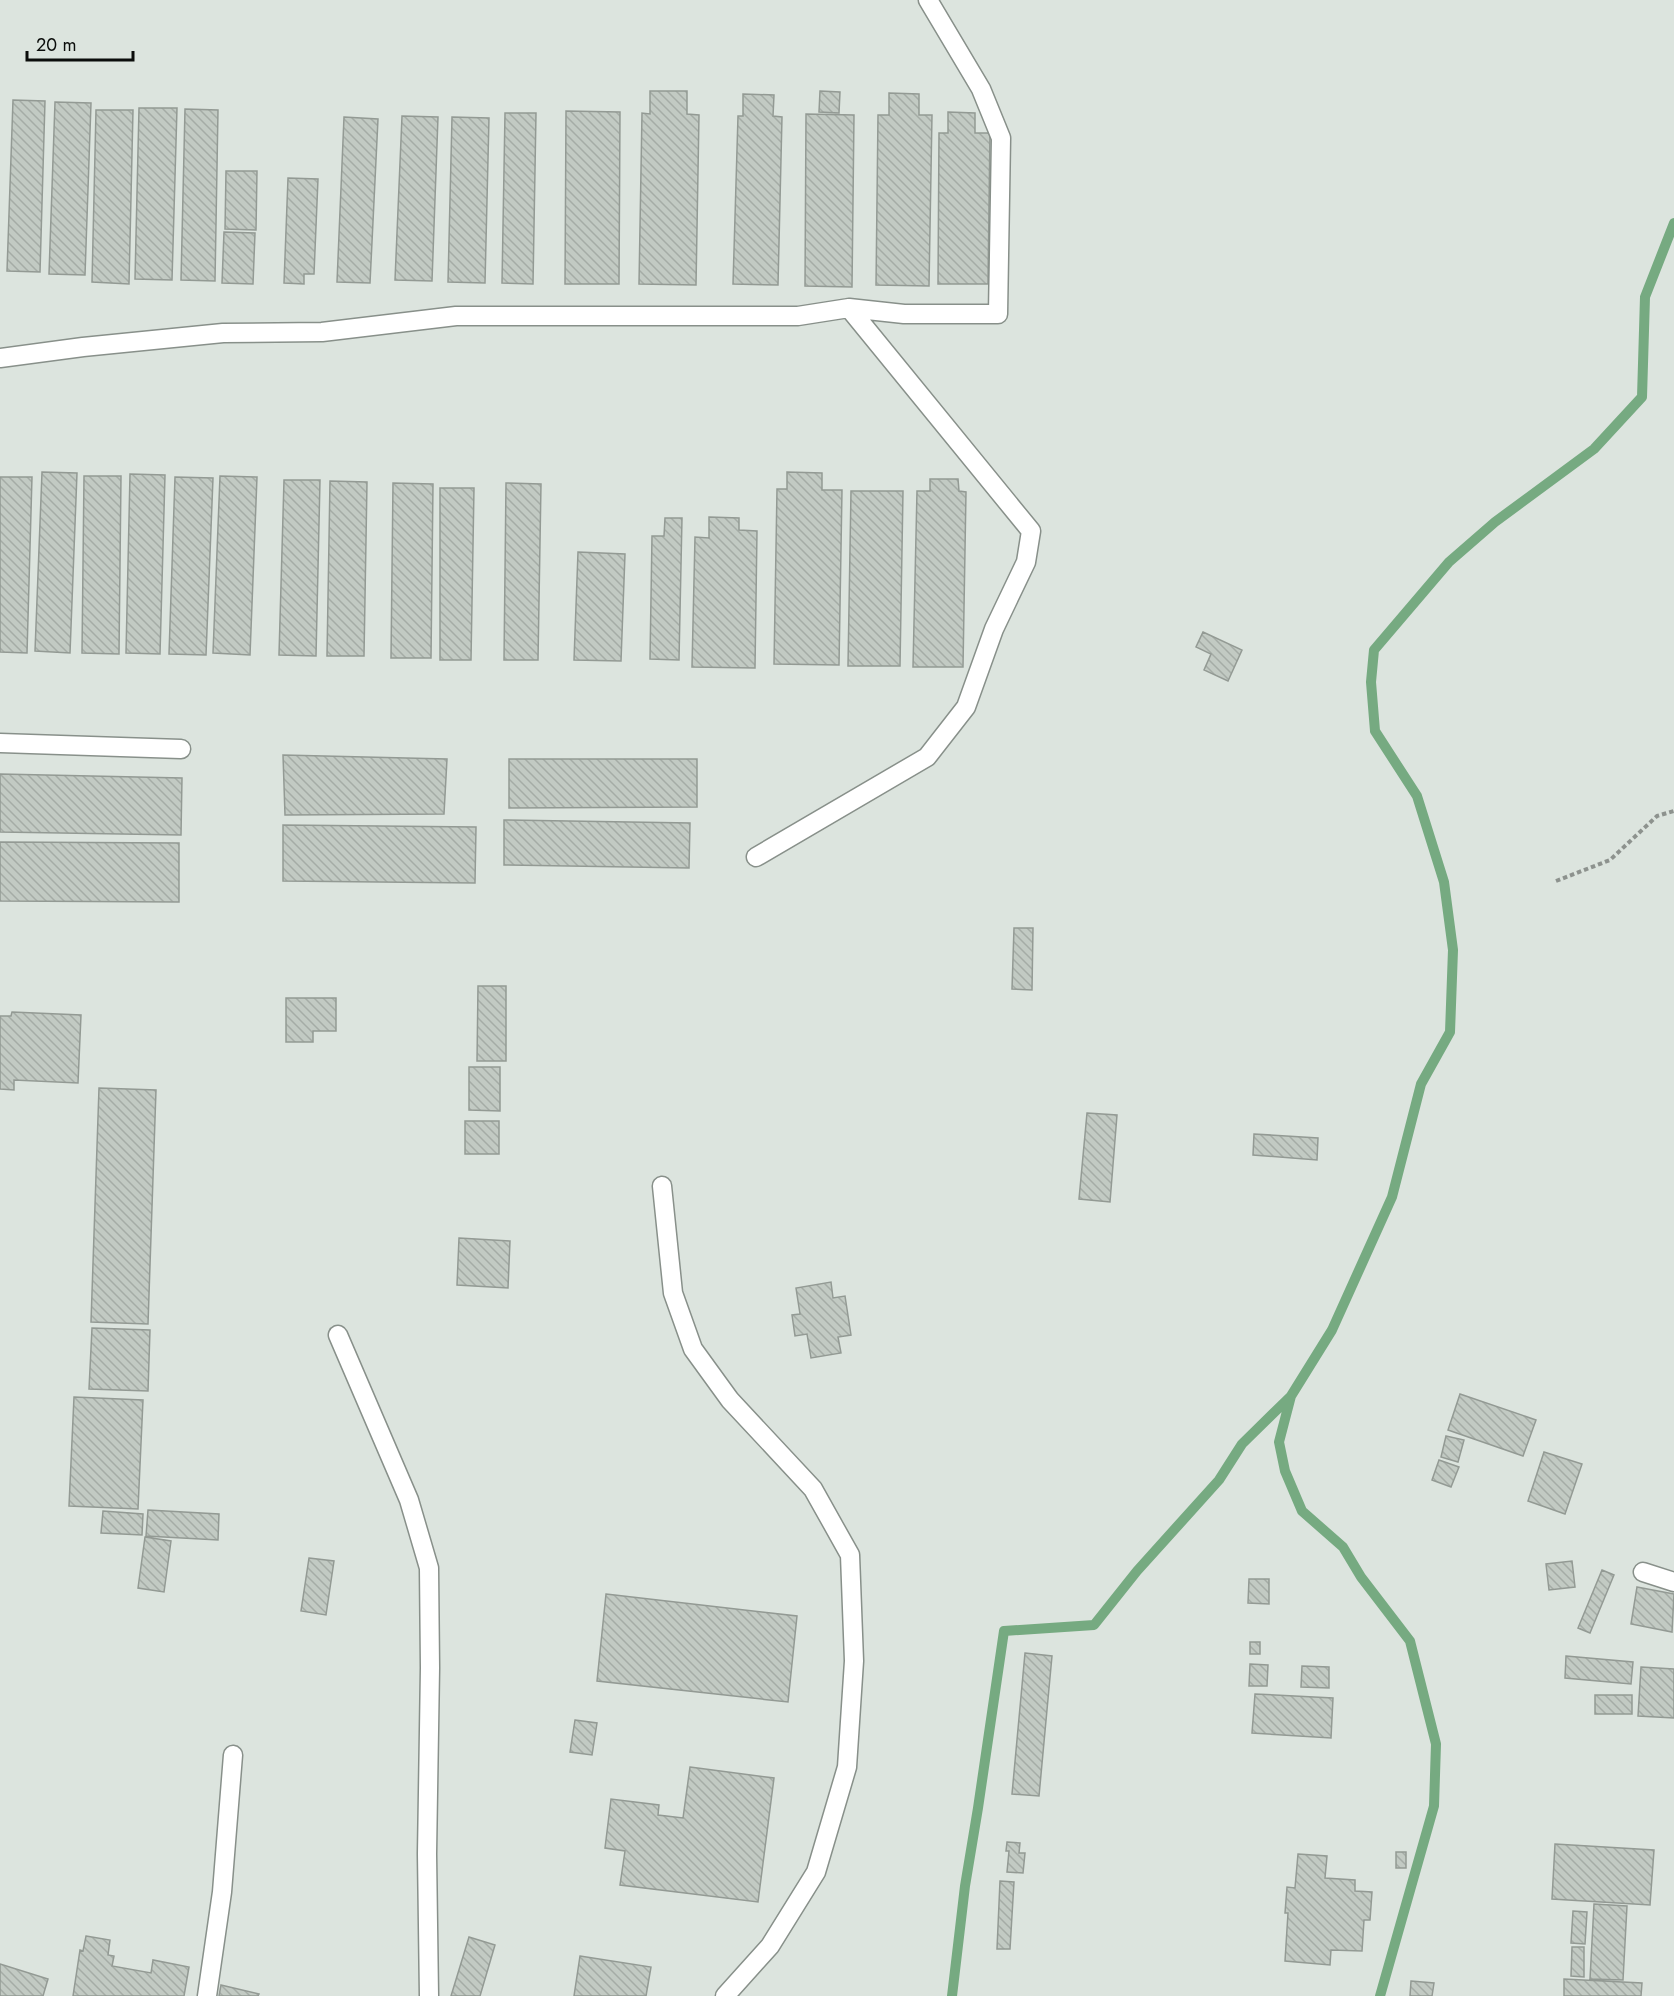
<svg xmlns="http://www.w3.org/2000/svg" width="1674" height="1996" font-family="Jost,sans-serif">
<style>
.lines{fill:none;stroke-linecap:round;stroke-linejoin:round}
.stream{stroke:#76aa81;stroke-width:10}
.building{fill:url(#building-back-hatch);stroke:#939a94;stroke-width:1.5}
.service-casing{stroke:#88908a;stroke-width:21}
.path{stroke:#8d928e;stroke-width:4;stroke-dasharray:4.5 3;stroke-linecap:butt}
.service{stroke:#fff;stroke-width:18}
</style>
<defs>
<pattern id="building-back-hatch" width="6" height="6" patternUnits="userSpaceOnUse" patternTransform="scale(1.5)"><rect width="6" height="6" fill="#c2cac3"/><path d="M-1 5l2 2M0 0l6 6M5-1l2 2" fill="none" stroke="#a5aca6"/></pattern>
</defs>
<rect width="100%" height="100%" fill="#dce4de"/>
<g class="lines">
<path class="stream" d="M952 1996 965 1886 978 1808 1004 1631 1094 1625 1137 1571 1219 1480 1242 1444 1291 1396
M1380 1996 1434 1806 1436 1744 1410 1641 1361 1577 1343 1547 1302 1511 1285 1471 1279 1442 1291 1396 1332 1330 1392 1197 1421 1084 1450 1032 1453 950 1444 882 1417 796 1375 731 1371 682 1374 650 1449 562 1495 522 1594 449 1642 397 1645 297 1674 223"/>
</g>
<path class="building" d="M650 91H687V114L699 115 696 285 639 284 642 113 650 114Z
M820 91 840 92 839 113 819 112Z
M889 93 919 94V115H932L929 286 876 285 878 115H889Z
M743 94 774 95 773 116 782 117 778 285 733 284 738 116H743Z
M13 100 45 101 40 272 7 271Z
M55 102 91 103 85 275 49 274Z
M139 108H177L172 280 135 279Z
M185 109 218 110 215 281 181 280Z
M96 110H133L129 284 92 282Z
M566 111 620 112 619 284H565Z
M948 112 975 113V133H990L988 284H938L939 133H948Z
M505 113H536L533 284 502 283Z
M806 114 854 115 852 287 805 286Z
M402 116 438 117 432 281 395 280Z
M344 117 378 119 370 283 337 282Z
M452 117 489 118 485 283 448 282Z
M226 171H257L256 230 225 229Z
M288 178 318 179 314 274H304V284L284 283Z
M224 232 255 233 253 284 222 283Z
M42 472 77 473 70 653 35 651Z
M787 472 822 473V490H842L839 665 774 664 777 489H787Z
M130 474 165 475 160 654 126 653Z
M84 476H121L119 654 82 653Z
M220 476 257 477 250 655 213 653Z
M0 477H32L27 653 0 652Z
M175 477 213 478 206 655 169 654Z
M930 479H958L959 491 966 492 963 667H913L917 491H930Z
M284 480H320L316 656 279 655Z
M330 481 367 482 364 656H327Z
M393 483 433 484 431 658H391Z
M506 483 541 484 538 660H504Z
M440 488H474L471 660H440Z
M851 491H903L900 666H848Z
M709 517 739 518V530L757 531 755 668 692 667 695 537 709 538Z
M665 518H682L679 660 650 659 652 536H664Z
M578 552 625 554 621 661 574 660Z
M1203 632 1242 650 1228 681 1204 670 1211 654 1196 647Z
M283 755 447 759 444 814 285 815Z
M509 759H697V807L509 808Z
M0 774 182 778 181 835 0 832Z
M504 820 690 823 689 868 504 865Z
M283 825 476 827 475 883 283 881Z
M0 842 179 843V902L0 901Z
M1014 928H1033L1032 990 1012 989Z
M478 986H506V1061H477Z
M286 998H336V1031H313V1042H286Z
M12 1012 81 1015 78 1083 14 1080V1090L0 1089V1016H11Z
M469 1067H500V1111L469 1110Z
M99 1088 156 1090 148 1324 91 1322Z
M1087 1113 1117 1115 1110 1202 1079 1199Z
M465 1121H499V1154H465Z
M1254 1134 1318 1138 1317 1160 1253 1155Z
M459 1238 510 1241 508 1288 457 1285Z
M831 1282 833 1298 845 1296 851 1335 838 1337 841 1353 811 1358 807 1334 795 1336 792 1315 800 1314 796 1288Z
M92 1328 150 1330 148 1391 89 1389Z
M1460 1394 1536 1420 1523 1456 1448 1430Z
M74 1397 143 1400 138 1509 69 1506Z
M1446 1436 1464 1440 1458 1462 1441 1457Z
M1544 1452 1582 1464 1565 1514 1528 1501Z
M1439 1460 1459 1467 1451 1487 1432 1480Z
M148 1510 219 1514 218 1540 146 1536Z
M103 1511 143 1514 142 1535 101 1533Z
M145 1537 171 1541 164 1592 138 1588Z
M309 1558 334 1561 326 1615 301 1611Z
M1572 1561 1575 1587 1549 1590 1546 1564Z
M1602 1570 1614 1575 1590 1633 1578 1628Z
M1249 1579H1269V1604L1248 1603Z
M1637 1587 1674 1594 1672 1632 1631 1624Z
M606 1594 797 1616 788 1702 597 1681Z
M1250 1642H1260V1654H1250Z
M1025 1653 1052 1656 1039 1796 1012 1794Z
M1566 1656 1633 1662 1631 1684 1565 1678Z
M1250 1664 1268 1665 1267 1686H1249Z
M1302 1666 1329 1667V1688L1301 1687Z
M1641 1667 1674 1669V1718L1638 1716Z
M1255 1694 1333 1698 1331 1738 1252 1733Z
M1595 1695H1632V1714H1595Z
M575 1720 597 1723 592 1755 570 1752Z
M690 1767 774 1778 758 1902 620 1885 625 1851 605 1848 611 1799 659 1805 658 1815 683 1818Z
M1007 1842 1020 1843 1019 1853H1025L1023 1873 1007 1872 1009 1851H1006Z
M1555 1844 1654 1850 1650 1905 1552 1899Z
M1396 1852H1406V1868H1396Z
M1298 1854 1327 1856 1325 1878 1355 1880V1891L1372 1892 1370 1920H1364L1362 1951 1331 1950 1330 1965 1285 1961 1288 1913H1285L1287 1887 1295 1888Z
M1000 1881 1014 1882 1010 1949H997Z
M1594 1904 1627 1906 1623 1980 1590 1979Z
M1573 1911 1587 1912 1585 1944 1571 1943Z
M86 1936 110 1940 108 1955 114 1956 112 1966 151 1973 153 1960 189 1967 184 1996H73L80 1950 83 1951Z
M469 1937 495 1945 480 1996H451Z
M1572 1947H1584V1977L1571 1976Z
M580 1956 651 1967 646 1996H574Z
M0 1964 48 1979 43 1996H0Z
M1564 1979 1642 1983 1641 1996H1564Z
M1411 1981 1434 1983 1432 1996H1410Z
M221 1985 259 1994 258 1996H219Z"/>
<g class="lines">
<g class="service-casing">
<path id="service" d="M849 308 904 314H998L1001 138 981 89 928 0
M0 358 83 347 223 333 322 332 456 316H798L849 308 1031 531 1026 562 994 629 966 707 927 757 756 857
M0 743 181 749
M662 1186 673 1293 693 1349 730 1400 813 1489 850 1555 854 1661 847 1767 816 1872 770 1946 725 1996
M338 1335 409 1500 429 1568 430 1668 427 1854 429 1996
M1643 1572 1674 1582
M207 1996 222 1892 233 1755"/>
</g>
<path class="path" d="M1556 881 1610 860 1657 816 1674 811"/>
<use href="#service" class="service"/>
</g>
<path d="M27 51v9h106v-9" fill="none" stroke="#0b0d0b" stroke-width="3"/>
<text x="36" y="51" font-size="18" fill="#0b0d0b" stroke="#dce4de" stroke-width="4.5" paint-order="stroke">20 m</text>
</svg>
